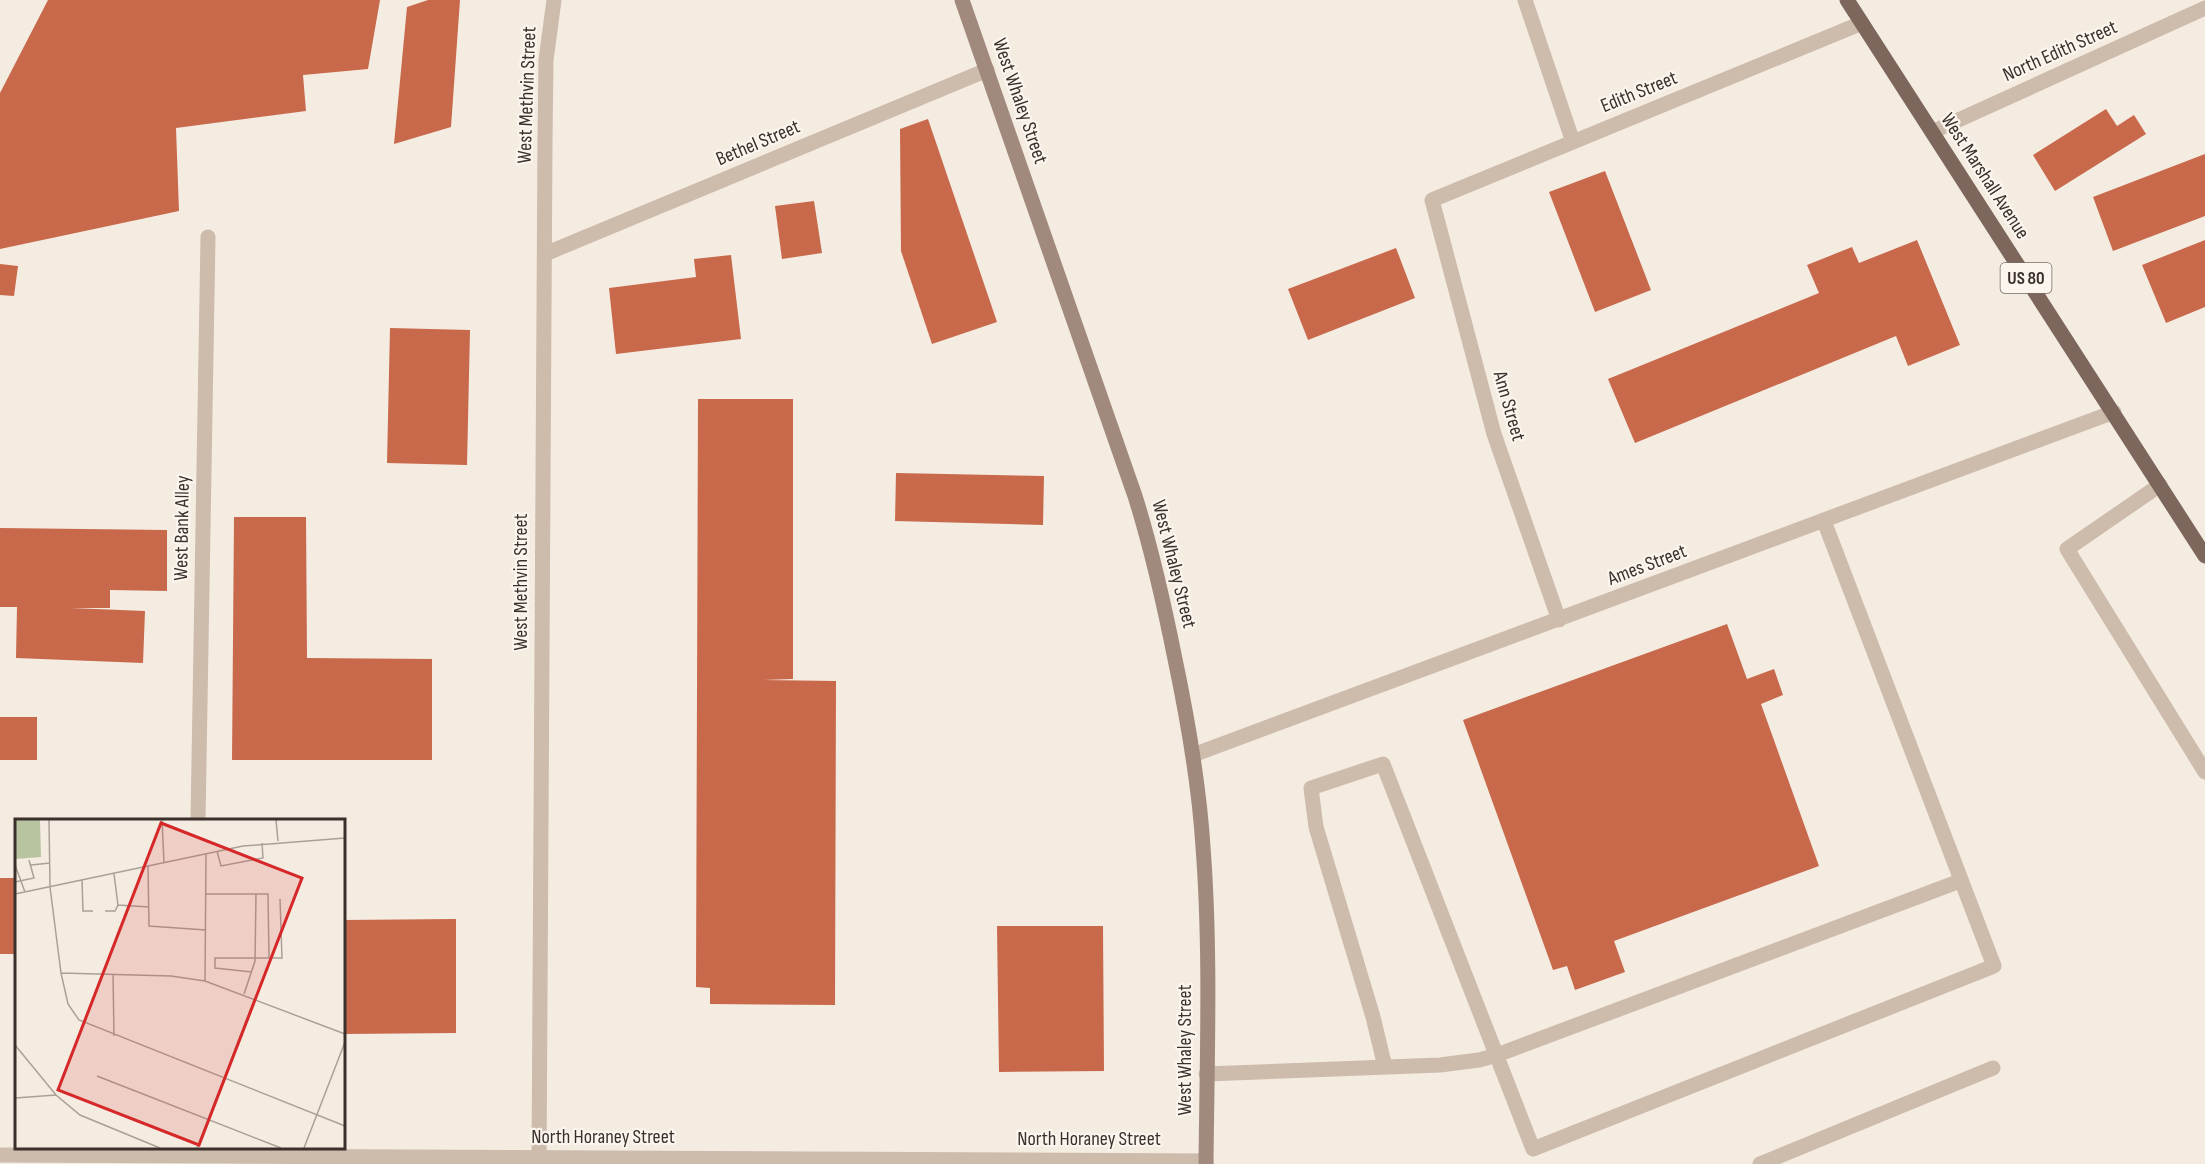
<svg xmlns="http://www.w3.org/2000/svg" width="2205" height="1164" font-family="'Sofia Sans Condensed',sans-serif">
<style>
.building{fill:#c8694b}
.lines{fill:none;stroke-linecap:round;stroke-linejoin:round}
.lane{stroke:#cdbbac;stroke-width:15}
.street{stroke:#cdbbac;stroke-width:15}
.secondary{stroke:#a18a7d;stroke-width:15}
.primary{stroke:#7d675c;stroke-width:15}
.labels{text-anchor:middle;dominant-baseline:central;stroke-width:4.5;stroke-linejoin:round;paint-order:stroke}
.shield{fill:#fbf5ee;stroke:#756b66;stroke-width:1.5}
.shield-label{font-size:18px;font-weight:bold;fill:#3b302b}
.street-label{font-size:20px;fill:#3b302b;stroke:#fbf5ee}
.inset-road{fill:none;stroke:#aaa098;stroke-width:1.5}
.view{fill:#d62828;fill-opacity:0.15;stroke:#d62828;stroke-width:3}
.inset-edge{fill:none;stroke:#3b302b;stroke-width:3}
</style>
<rect width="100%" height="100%" fill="#f4ebe1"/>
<path class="building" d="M48 0H380L368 69 303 75 306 111 176 128 179 211 0 249V93Z
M428 0H460L451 127 394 144 407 7Z
M2106 109 2117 126 2134 115 2146 134 2055 191 2033 155Z
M928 119 997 322 932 344 901 251 900 129Z
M2205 154V216L2113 251 2093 197Z
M1605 171 1651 290 1595 312 1549 192Z
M814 201 822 253 782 259 775 206Z
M1917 240 1960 345 1908 366 1896 336 1635 443 1608 379 1819 293 1807 265 1852 247 1859 263Z
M2205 240V307L2166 323 2142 265Z
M1396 248 1415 298 1308 340 1288 289Z
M731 255 741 339 616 354 609 288 696 277 694 259Z
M0 264 18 266 14 296 0 295Z
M390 328 470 330 467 465 387 463Z
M698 399H793V679L763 680 836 681 835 1005 710 1004V988L696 987Z
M896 473 1044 476 1043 525 895 521Z
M234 517H306L307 658 432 659V760H232Z
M0 528 167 530V591L110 590V608H71L145 611 143 663 16 658 17 607H0Z
M1727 624 1747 679 1774 669 1783 695 1761 704 1819 866 1614 941 1625 972 1575 990 1567 966 1553 970 1463 720Z
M0 717H37V760H0Z
M0 878H16V954H0Z
M456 919V1033L344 1034V920Z
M997 926H1103L1104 1071 999 1072Z"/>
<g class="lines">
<path class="lane" d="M1525 0 1573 142
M2160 485 2067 549 2205 772
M198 820 208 237
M1385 1067 1373 1017 1316 827 1311 788 1383 764 1533 1149 1994 966 1824 521
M1206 1074 1440 1065 1479 1060 1497 1055 1960 881
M1760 1164 1993 1068"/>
<path class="street" d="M1932 132 2205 8
M545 254 987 70
M1559 620 1494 434 1432 200 1862 23
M1193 755 2114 412
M0 1155 1206 1161
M539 1164 545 141 546 60 554 0"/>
<path class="secondary" d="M962 0 1135 496C1152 550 1164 604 1175 659 1188 721 1199 783 1203 847 1211 952 1207 1059 1206 1164"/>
<path class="primary" d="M1847 0 2205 556"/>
</g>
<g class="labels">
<rect class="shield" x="2000.5" y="263" width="51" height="30" rx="4.5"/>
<g class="shield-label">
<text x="2026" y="278">US 80</text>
</g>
<g class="street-label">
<text transform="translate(2060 51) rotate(-24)">North Edith Street</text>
<text transform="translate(1639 92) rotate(-22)">Edith Street</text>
<text transform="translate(527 95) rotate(-88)">West Methvin Street</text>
<text transform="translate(1020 101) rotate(71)">West Whaley Street</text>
<text transform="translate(758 143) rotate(-23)">Bethel Street</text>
<text transform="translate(1985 176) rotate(57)">West Marshall Avenue</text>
<text transform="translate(1509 406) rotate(74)">Ann Street</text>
<text transform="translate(182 528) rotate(-89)">West Bank Alley</text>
<text transform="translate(1174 564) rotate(76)">West Whaley Street</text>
<text transform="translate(1647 565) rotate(-21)">Ames Street</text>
<text transform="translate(521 582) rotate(-90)">West Methvin Street</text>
<text transform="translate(1185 1050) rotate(-90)">West Whaley Street</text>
<text x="603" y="1137">North Horaney Street</text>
<text x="1089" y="1139">North Horaney Street</text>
</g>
</g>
<g transform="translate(15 819)">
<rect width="330" height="330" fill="#f4ebe1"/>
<path d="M0 1H25L26 38 0 40Z" fill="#b8c4a0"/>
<path class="inset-road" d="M34 1 35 68 46 154 53 185 64 201 330 307M147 1 149 44M261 1 263 22M202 32 206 47 248 39 247 24M0 46 10 73M16 46 35 44M133 47 134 107 191 111M67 61 68 92H78M0 63 19 59 14 41M0 75 228 27 330 19M191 75H253L254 139H200V149L237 153M103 86 134 88M90 92H100L103 86 99 55M254 139H267L265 80M46 154 156 157 190 162 330 215M98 155 99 217M190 162 191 35M229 175 240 142 241 75M0 226 41 276 65 296 145 329M82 257 266 329M0 279 41 276M182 329 240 179M289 329 330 223"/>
<path class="view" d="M146 4 287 59 184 326 43 271Z"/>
<rect width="330" height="330" class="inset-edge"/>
</g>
</svg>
